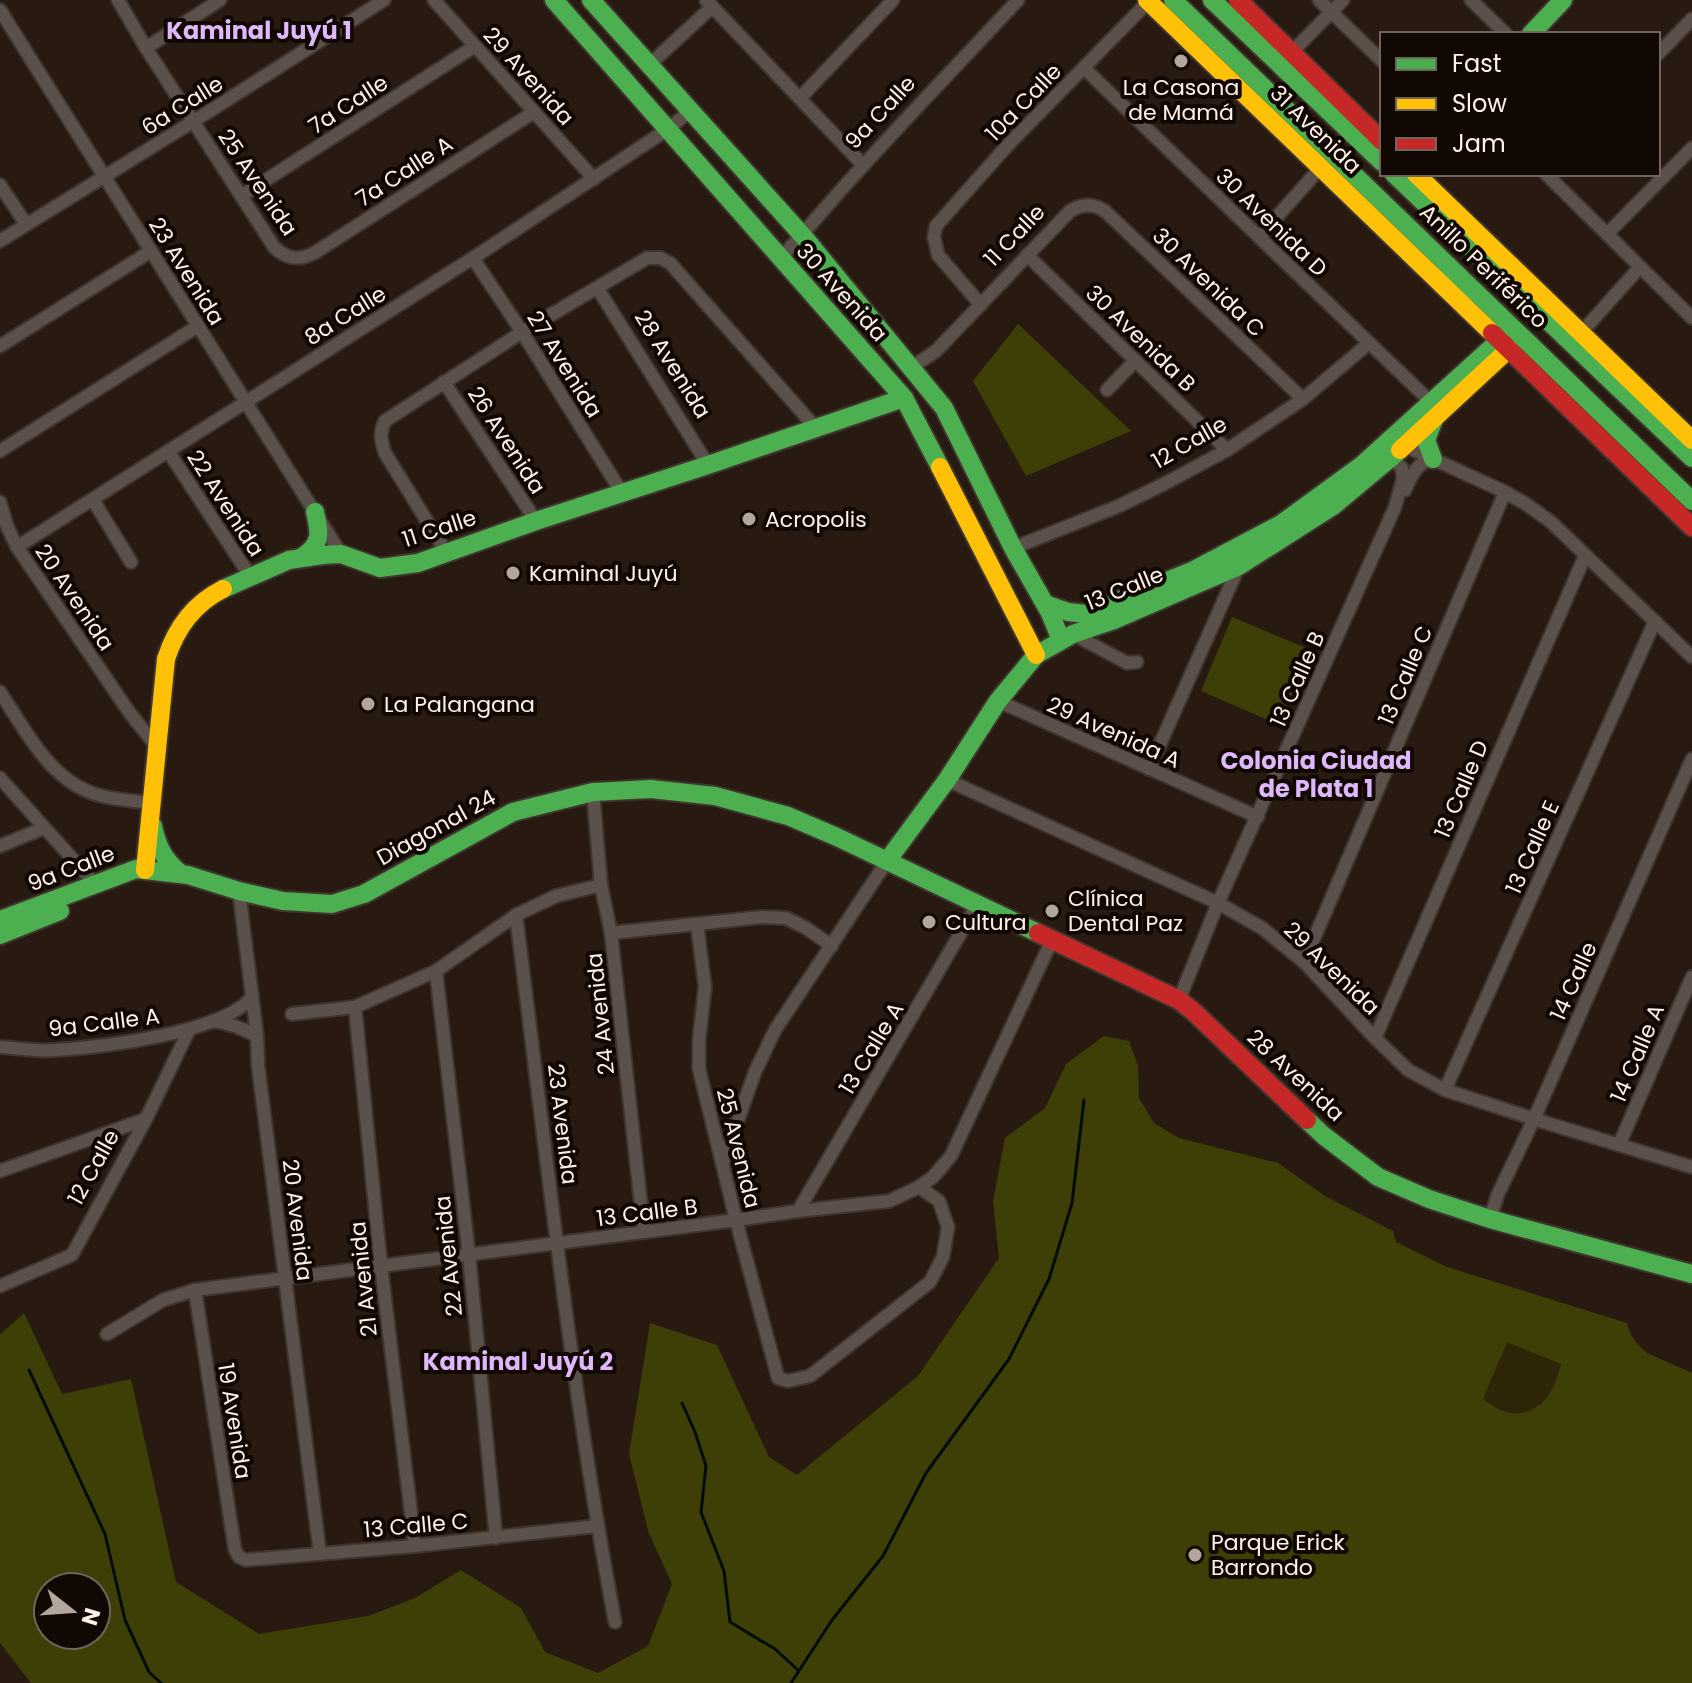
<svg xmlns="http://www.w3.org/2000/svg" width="1692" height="1683" viewBox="0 0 1692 1683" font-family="Poppins,sans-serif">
<rect width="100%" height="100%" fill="#281a11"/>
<g fill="#3e3f06" fill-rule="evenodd">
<path d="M1018 324 1131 431 1026 476 973 381Z"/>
<path d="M1232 617 1313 651 1282 726 1201 691Z"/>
<path d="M1104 1036 1129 1041 1138 1066 1139 1098 1154 1123 1179 1138 1278 1163 1325 1196 1393 1231 1396 1242 1447 1267 1627 1323C1630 1336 1636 1344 1647 1353L1692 1373V1683H31L0 1643V1335L24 1313 62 1394 131 1379 176 1582 259 1634 368 1616 415 1598 461 1570 521 1608 545 1652 598 1673 648 1646 672 1584 648 1531 629 1454 650 1323 717 1345 769 1457 797 1475 918 1376 999 1258 993 1201 1005 1138 1045 1108 1066 1064ZM48 1587H96V1635H48Z"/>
</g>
<path fill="#2e2407" d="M1507 1342 1561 1364C1555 1389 1542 1416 1511 1413 1501 1412 1491 1405 1483 1399Z"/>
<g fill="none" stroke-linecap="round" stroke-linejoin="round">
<g stroke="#040b0b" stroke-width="3">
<path d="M29 1370 105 1534 125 1620 149 1672 161 1683"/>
<path d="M682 1403 695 1432 706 1466 701 1512 724 1571 730 1622 775 1649 798 1670"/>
<path d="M791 1683 832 1620 883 1556 926 1473 1009 1359 1049 1279 1072 1203 1084 1100"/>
</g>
<g stroke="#3f352f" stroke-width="16">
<g id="street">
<path d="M118 0 146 48 274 247C287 260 300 261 316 252L534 112"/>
<path d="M434 0 594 179"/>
<path d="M706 0 863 165"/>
<path d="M1319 0 1382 61"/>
<path d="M1471 0 1506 34"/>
<path d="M0 10 341 554"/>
<path d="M146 48 220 0"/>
<path d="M1292 52 1343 0"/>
<path d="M1658 54 1692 19"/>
<path d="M649 65 712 7"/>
<path d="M1084 68 1259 237 1432 403"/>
<path d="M800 98 893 0"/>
<path d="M1546 174 1692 318"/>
<path d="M0 185 26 224"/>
<path d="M241 196 475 46"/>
<path d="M1607 234 1692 148"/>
<path d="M1259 237 1321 167"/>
<path d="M0 241 194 121 384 0"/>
<path d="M1027 255 1227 450"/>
<path d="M473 258 522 332 622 493"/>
<path d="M780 258C805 233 826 206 850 180 905 119 962 60 1018 0"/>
<path d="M598 289 708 465"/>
<path d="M981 305 938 255 934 237 936 226 1006 147 1149 1"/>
<path d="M1589 324 1640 267"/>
<path d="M0 346 151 251"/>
<path d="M912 367 936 351 1070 211C1081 204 1093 203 1105 211L1303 399"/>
<path d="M444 382 536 521"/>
<path d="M1107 390 1135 361"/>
<path d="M1405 446 1505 492 1526 504 1551 522 1692 657"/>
<path d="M0 451 198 326"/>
<path d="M168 451 250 576"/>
<path d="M1405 490C1411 476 1417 462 1433 459"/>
<path d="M93 500 131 562"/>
<path d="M0 502 7 526 17 547 129 712 157 747"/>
<path d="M17 547 473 258 668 129 690 111"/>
<path d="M1013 548 1119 506 1164 484 1227 450 1303 399 1369 343"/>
<path d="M446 552 385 453C381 441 379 433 385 421L522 332 647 258H660L670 263 816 428"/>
<path d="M1073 634 1127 663 1137 662"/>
<path d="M0 692C27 732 51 784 102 796 118 800 136 801 152 803"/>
<path d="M998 701 1258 817"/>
<path d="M1149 769 1239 566"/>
<path d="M0 778 96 885"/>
<path d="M947 780 1218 903 1262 928 1304 962 1375 1038 1408 1070 1445 1090 1550 1124 1692 1167"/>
<path d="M593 792 601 885 611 933 644 1232"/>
<path d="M0 846 44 828"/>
<path d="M239 891 257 1036 258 1065 320 1554"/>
<path d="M516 915C546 1151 571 1388 615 1622"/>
<path d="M697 924 705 987 699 1040V1069L736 1220 778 1378 788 1381 810 1376 930 1282 943 1257 948 1227 939 1201 919 1187"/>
<path d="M611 933 762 917 786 918 806 928 832 946"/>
<path d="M1304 962 1505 492"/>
<path d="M436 971 469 1255 496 1538"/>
<path d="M1179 1000 1218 903 1395 507 1403 479 1402 468 1391 458"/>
<path d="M355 1007 381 1266 415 1546"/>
<path d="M292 1014 355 1007 436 971 516 915 556 896 601 885"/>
<path d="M213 1021C230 1023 242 1028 257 1036"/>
<path d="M1375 1038 1585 556"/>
<path d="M0 1047C18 1048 38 1052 56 1050 102 1047 223 1033 252 997"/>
<path d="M1445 1090 1655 621"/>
<path d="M1619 1145 1692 977"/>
<path d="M723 1162 755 1072 775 1030 887 861"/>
<path d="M0 1171 146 1119"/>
<path d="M798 1211 977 905"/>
<path d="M1490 1219 1498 1194 1534 1119 1692 759"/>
<path d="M0 1286 72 1255 146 1119 189 1030"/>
<path d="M195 1290 235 1550 239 1557 246 1560 415 1546 597 1526"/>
<path d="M107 1334 163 1300 195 1290 736 1220 798 1211 889 1201 919 1187 933 1177 951 1156 1052 940"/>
</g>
</g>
<g stroke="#3f352f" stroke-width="22">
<g id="fast">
<path d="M554 0 904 398 940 467"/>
<path d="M591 0 803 236 944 408 1013 548 1050 613 1061 640"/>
<path d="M1173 0 1692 501"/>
<path d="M1212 0 1382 162"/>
<path d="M1531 34 1563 0"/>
<path d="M1394 174 1692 458"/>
<path d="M1443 276 1466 308"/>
<path d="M1433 422 1426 440 1433 459"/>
<path d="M302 557C322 544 320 533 315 512"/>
<path d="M223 589 289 560 323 555 341 554 380 568 418 563 536 521 708 465 904 398"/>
<path d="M1045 604 1068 612 1086 614 1194 570 1281 524 1362 465 1500 340"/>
<path d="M153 826C157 846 164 860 180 873"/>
<path d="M887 861 947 780 998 701 1036 655 1073 634 1114 620 1239 566 1333 506 1400 450"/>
<path d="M0 920 136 869 188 875 239 891 283 901 332 904 364 894 513 812 593 792 651 789 715 796 788 816 837 837 1038 933"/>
<path d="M0 935 60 911"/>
<path d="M1307 1120 1324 1136 1378 1177 1429 1199 1490 1219 1692 1274"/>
</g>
</g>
<g stroke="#3f352f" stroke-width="22">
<g id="slow">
<path d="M1147 0 1492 333"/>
<path d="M1416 174 1692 440"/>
<path d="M1400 450 1509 349"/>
<path d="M940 467 1036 655"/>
<path d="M145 870 166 659C176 628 193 604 223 589"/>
</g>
</g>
<g stroke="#3f352f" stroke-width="22">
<g id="jam">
<path d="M1238 0 1382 141"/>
<path d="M1492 333 1692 527"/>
<path d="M1038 933 1179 1000 1194 1012 1307 1120"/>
</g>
</g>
<use href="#street" stroke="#5c514a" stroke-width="12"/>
<use href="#fast" stroke="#4caf50" stroke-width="18"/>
<use href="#slow" stroke="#ffc107" stroke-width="18"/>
<use href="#jam" stroke="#c62828" stroke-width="18"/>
</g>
<g fill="#b4a59d" stroke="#110703" stroke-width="3">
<circle cx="1181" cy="61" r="8"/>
<circle cx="749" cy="519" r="8"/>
<circle cx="513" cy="573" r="8"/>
<circle cx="368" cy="704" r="8"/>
<circle cx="1052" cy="911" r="8"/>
<circle cx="929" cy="922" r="8"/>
<circle cx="1195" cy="1555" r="8"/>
</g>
<g text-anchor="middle" stroke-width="8" stroke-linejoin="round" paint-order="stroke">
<g font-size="22" fill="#fff0e8" stroke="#110703">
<text transform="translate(529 76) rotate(48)" y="8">29 Avenida</text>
<text transform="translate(1023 102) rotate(-46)" y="8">10a Calle</text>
<text transform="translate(348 104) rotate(-33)" y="8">7a Calle</text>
<text transform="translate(182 105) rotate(-32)" y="8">6a Calle</text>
<text transform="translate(880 112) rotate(-47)" y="8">9a Calle</text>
<text transform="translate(1316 129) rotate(44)" y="8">31 Avenida</text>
<text transform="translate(404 171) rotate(-33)" y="8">7a Calle A</text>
<text transform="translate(258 182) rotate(56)" y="8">25 Avenida</text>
<text transform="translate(1272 222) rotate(44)" y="8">30 Avenida D</text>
<text transform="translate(1014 235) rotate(-46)" y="8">11 Calle</text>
<text transform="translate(1484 266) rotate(44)" y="8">Anillo Periférico</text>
<text transform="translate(187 271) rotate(58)" y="8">23 Avenida</text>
<text transform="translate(1209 282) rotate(44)" y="8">30 Avenida C</text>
<text transform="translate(842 292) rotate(48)" y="8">30 Avenida</text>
<text transform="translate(345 315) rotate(-32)" y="8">8a Calle</text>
<text transform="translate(1141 338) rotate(44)" y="8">30 Avenida B</text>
<text transform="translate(565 364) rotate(58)" y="8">27 Avenida</text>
<text transform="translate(673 364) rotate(58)" y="8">28 Avenida</text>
<text transform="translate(507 440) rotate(57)" y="8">26 Avenida</text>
<text transform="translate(1189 442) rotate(-30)" y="8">12 Calle</text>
<text transform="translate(226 503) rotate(57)" y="8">22 Avenida</text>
<text transform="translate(439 528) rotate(-18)" y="8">11 Calle</text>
<text transform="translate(1124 588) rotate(-22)" y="8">13 Calle</text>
<text transform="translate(75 597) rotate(56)" y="8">20 Avenida</text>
<text transform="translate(1405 675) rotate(-67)" y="8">13 Calle C</text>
<text transform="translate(1297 679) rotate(-66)" y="8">13 Calle B</text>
<text transform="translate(1114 732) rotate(24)" y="8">29 Avenida A</text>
<text transform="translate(1461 789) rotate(-67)" y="8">13 Calle D</text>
<text transform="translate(436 827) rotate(-29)" y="8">Diagonal 24</text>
<text transform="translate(1532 847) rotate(-66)" y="8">13 Calle E</text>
<text transform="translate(71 868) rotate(-21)" y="8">9a Calle</text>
<text transform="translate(1332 968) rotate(44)" y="8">29 Avenida</text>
<text transform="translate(1573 981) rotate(-66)" y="8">14 Calle</text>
<text transform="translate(600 1014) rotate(-96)" y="8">24 Avenida</text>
<text transform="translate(104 1022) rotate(-7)" y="8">9a Calle A</text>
<text transform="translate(871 1048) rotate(-59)" y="8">13 Calle A</text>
<text transform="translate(1637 1053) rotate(-67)" y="8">14 Calle A</text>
<text transform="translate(1296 1075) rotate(43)" y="8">28 Avenida</text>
<text transform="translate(563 1124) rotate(83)" y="8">23 Avenida</text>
<text transform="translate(739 1148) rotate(76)" y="8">25 Avenida</text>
<text transform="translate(93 1167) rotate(-61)" y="8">12 Calle</text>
<text transform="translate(647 1212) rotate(-7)" y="8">13 Calle B</text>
<text transform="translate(298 1220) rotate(83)" y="8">20 Avenida</text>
<text transform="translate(448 1256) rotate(-96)" y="8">22 Avenida</text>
<text transform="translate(363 1279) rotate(-96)" y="8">21 Avenida</text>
<text transform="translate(235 1421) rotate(81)" y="8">19 Avenida</text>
<text transform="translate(416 1525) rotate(-5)" y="8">13 Calle C</text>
</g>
<g font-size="22" fill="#fff0e8" stroke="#110703" text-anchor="start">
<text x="1181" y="95" text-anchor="middle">La Casona<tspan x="1181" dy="25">de Mamá</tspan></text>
<text x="765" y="527">Acropolis</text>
<text x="529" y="581">Kaminal Juyú</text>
<text x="384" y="712">La Palangana</text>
<text x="1068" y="906">Clínica<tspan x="1068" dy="25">Dental Paz</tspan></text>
<text x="945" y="930">Cultura</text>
<text x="1211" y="1550">Parque Erick<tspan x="1211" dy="25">Barrondo</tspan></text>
</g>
<g font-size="24" font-weight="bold" fill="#dfb8fb" stroke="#110703">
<text x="259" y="39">Kaminal Juyú 1</text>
<text x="1316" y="769">Colonia Ciudad<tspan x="1316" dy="28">de Plata 1</tspan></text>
<text x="518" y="1370">Kaminal Juyú 2</text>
</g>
</g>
<rect x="1380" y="32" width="280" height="144" fill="#110703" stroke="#70645f" stroke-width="2"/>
<rect x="1396" y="58" width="40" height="12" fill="#4caf50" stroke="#70645f" stroke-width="2"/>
<text x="1452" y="72" font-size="24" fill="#fff0e8">Fast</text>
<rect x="1396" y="98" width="40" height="12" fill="#ffc107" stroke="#70645f" stroke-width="2"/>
<text x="1452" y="112" font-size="24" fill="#fff0e8">Slow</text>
<rect x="1396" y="138" width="40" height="12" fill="#c62828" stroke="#70645f" stroke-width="2"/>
<text x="1452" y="152" font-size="24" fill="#fff0e8">Jam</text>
<g transform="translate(72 1611) rotate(107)"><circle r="38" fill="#110703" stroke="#70645f" stroke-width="2"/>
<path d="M0-6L14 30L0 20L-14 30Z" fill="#b4a59d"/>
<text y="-12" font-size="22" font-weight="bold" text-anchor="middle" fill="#fff0e8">N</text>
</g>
</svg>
